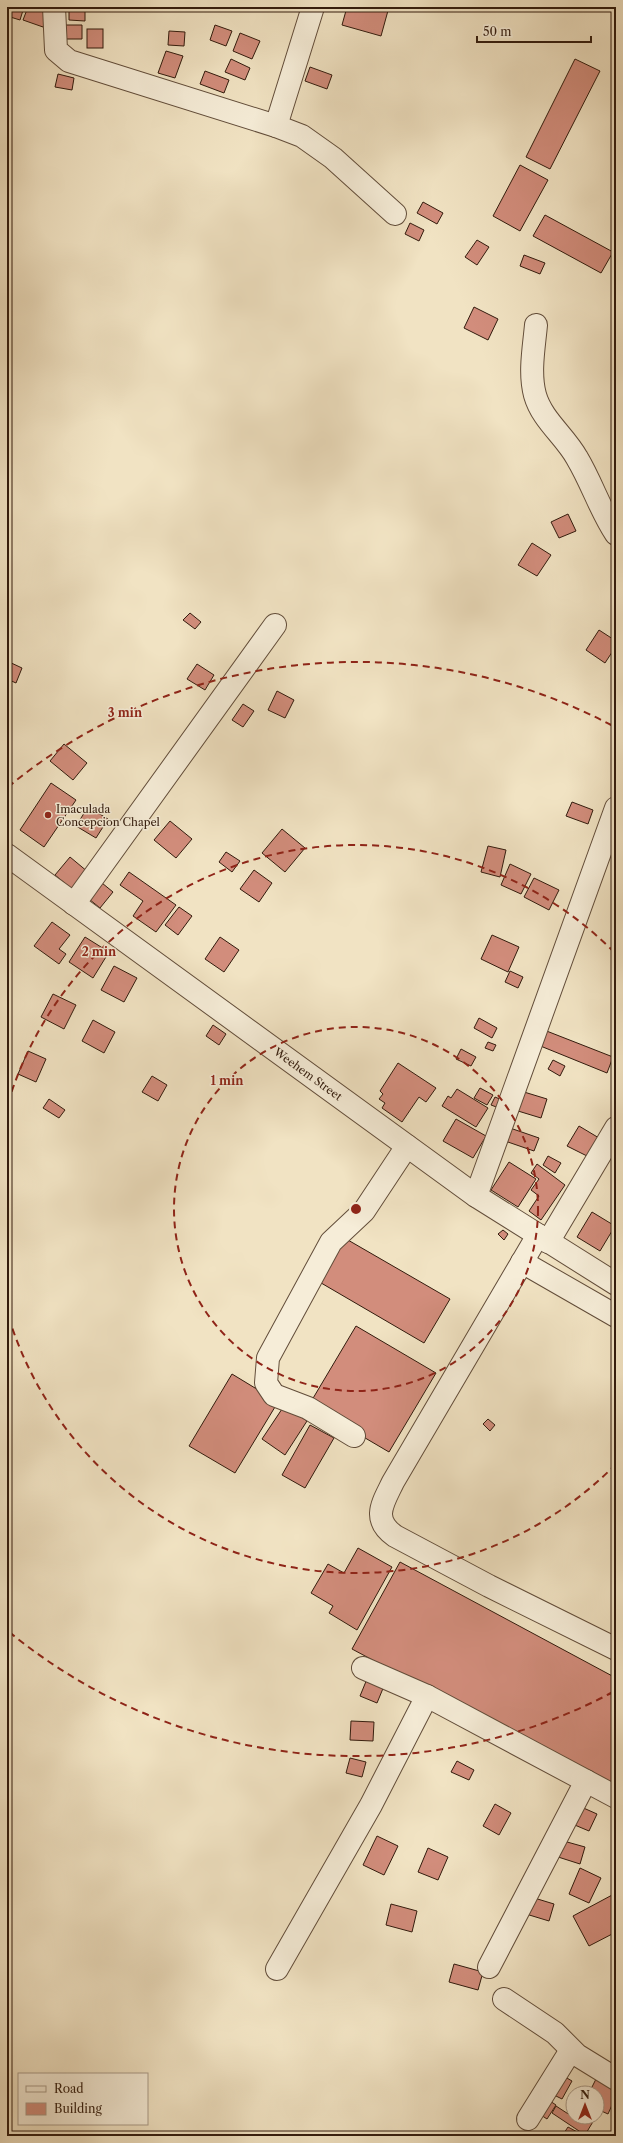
<svg xmlns="http://www.w3.org/2000/svg" width="623" height="2143" viewBox="0 0 623 2143" font-family="'Libre Caslon Text',serif">
<rect width="100%" height="100%" fill="#f1e3c3"/>
<filter id="stains"><feTurbulence type="fractalNoise" baseFrequency=".005" numOctaves="4"/><feColorMatrix values="0 0 0 0 .2 0 0 0 0 .09 0 0 0 0 .02 0 0 0 .5 -.17"/></filter>
<radialGradient id="worn" r=".72"><stop offset=".6" stop-color="#630" stop-opacity="0"/><stop offset="1" stop-color="#630" stop-opacity=".3"/></radialGradient>
<g fill="#d28d7c" stroke="#321b0d">
<path d="M7 7H24L20 20 7 16Z"/>
<path d="M28 7H50L43 27 23 20Z"/>
<path d="M69 7H85V21L69 20Z"/>
<rect x="247" y="7" width="13" height="1"/>
<path d="M347 7H389L381 36 342 25Z"/>
<path d="M60 25H82V39H59Z"/>
<path d="M215 25 232 31 226 46 210 40Z"/>
<rect x="87" y="29" width="16" height="19"/>
<path d="M169 31 185 32 184 46 168 45Z"/>
<path d="M240 33 260 41 252 59 233 51Z"/>
<path d="M166 51 183 56 175 78 158 73Z"/>
<path d="M231 59 250 68 245 80 225 72Z"/>
<path d="M575 59 600 71 550 169 526 157Z"/>
<path d="M310 67 332 75 327 89 305 81Z"/>
<path d="M205 71 229 80 224 93 200 84Z"/>
<path d="M58 74 74 78 72 90 55 87Z"/>
<path d="M520 165 548 180 520 231 493 216Z"/>
<path d="M423 202 443 213 437 224 417 213Z"/>
<path d="M545 215 613 252 601 273 533 236Z"/>
<path d="M410 223 424 230 419 241 405 234Z"/>
<path d="M477 240 489 247 477 265 465 257Z"/>
<path d="M524 255 545 263 540 274 520 266Z"/>
<path d="M474 307 498 319 488 340 464 328Z"/>
<path d="M568 514 576 531 559 538 551 522Z"/>
<path d="M532 543 551 555 537 576 518 565Z"/>
<path d="M190 613 201 622 195 629 183 620Z"/>
<path d="M599 630 616 641V646L605 663 586 650Z"/>
<path d="M7 661 22 668 16 683 7 679Z"/>
<path d="M197 664 214 675 205 690 187 679Z"/>
<path d="M277 691 294 700 285 718 268 710Z"/>
<path d="M243 704 254 711 243 727 232 720Z"/>
<path d="M64 744 87 763 73 780 50 761Z"/>
<path d="M51 783 76 800 44 847 20 830Z"/>
<path d="M572 802 593 810 588 824 566 816Z"/>
<path d="M88 807 108 819 96 838 76 826Z"/>
<path d="M170 821 192 839 176 858 154 840Z"/>
<path d="M282 829 305 848 285 872 262 853Z"/>
<path d="M488 846 506 850 500 877 481 872Z"/>
<path d="M226 852 240 861 232 872 219 862Z"/>
<path d="M70 857 88 872 73 890 55 875Z"/>
<path d="M510 864 531 874 521 894 501 885Z"/>
<path d="M254 870 272 883 259 902 240 889Z"/>
<path d="M129 872 176 905 156 932 133 916 143 901 120 885Z"/>
<path d="M534 878 559 890 549 910 524 897Z"/>
<path d="M102 883 113 892 100 908 89 899Z"/>
<path d="M179 907 192 916 178 935 165 925Z"/>
<path d="M52 922 70 935 59 949 66 954 59 964 34 946Z"/>
<path d="M492 935 519 947 508 972 481 959Z"/>
<path d="M85 937 109 952 93 978 69 962Z"/>
<path d="M220 937 239 950 224 972 205 959Z"/>
<path d="M114 966 137 978 124 1002 101 990Z"/>
<path d="M510 971 523 977 518 988 505 982Z"/>
<path d="M53 994 76 1005 64 1029 41 1017Z"/>
<path d="M479 1018 497 1028 492 1038 474 1028Z"/>
<path d="M93 1020 115 1032 104 1053 82 1041Z"/>
<path d="M213 1025 226 1034 219 1045 206 1036Z"/>
<path d="M544 1030 613 1057 607 1073 538 1045Z"/>
<path d="M488 1042 496 1045 493 1051 485 1048Z"/>
<path d="M461 1049 476 1057 471 1066 456 1059Z"/>
<path d="M28 1051 46 1059 36 1082 18 1074Z"/>
<path d="M553 1060 565 1066 560 1076 548 1069Z"/>
<path d="M398 1063 436 1088 426 1102 419 1097 402 1122 382 1108 385 1103 379 1099 383 1094 380 1091Z"/>
<path d="M152 1076 167 1085 158 1101 142 1092Z"/>
<path d="M480 1088 493 1095 487 1105 474 1098Z"/>
<path d="M457 1089 488 1108 476 1127 442 1106 448 1096 451 1098Z"/>
<path d="M524 1092 547 1099 541 1118 518 1111Z"/>
<path d="M495 1097 502 1100 499 1108 491 1105Z"/>
<path d="M49 1099 65 1110 59 1118 43 1108Z"/>
<path d="M456 1119 486 1136 473 1158 443 1141Z"/>
<path d="M579 1126 599 1138 589 1157 567 1146Z"/>
<path d="M510 1128 539 1138 534 1151 505 1141Z"/>
<path d="M548 1156 561 1163 555 1173 543 1165Z"/>
<path d="M509 1162 536 1179 518 1207 491 1190Z"/>
<path d="M537 1164 565 1185 541 1220 529 1211 539 1196 531 1190 539 1179 531 1173Z"/>
<path d="M592 1212 615 1226 600 1251 577 1237Z"/>
<path d="M503 1230 508 1234 504 1240 498 1234Z"/>
<path d="M341 1236 450 1299 424 1343 316 1280Z"/>
<path d="M616 1252V1260L612 1258Z"/>
<path d="M356 1326 436 1373 389 1452 309 1405Z"/>
<path d="M232 1374 278 1402 235 1473 189 1446Z"/>
<path d="M284 1406 307 1421 285 1455 262 1439Z"/>
<path d="M488 1419 495 1425 490 1431 483 1424Z"/>
<path d="M310 1425 334 1438 305 1488 282 1475Z"/>
<path d="M358 1548 392 1567 357 1630 329 1613 333 1606 311 1593 328 1564 344 1573Z"/>
<path d="M400 1562 616 1678V1790L352 1649Z"/>
<path d="M367 1679 384 1686 377 1703 360 1696Z"/>
<path d="M351 1721 374 1722 373 1741 350 1740Z"/>
<path d="M350 1758 366 1762 362 1777 346 1773Z"/>
<path d="M457 1761 474 1770 469 1780 451 1772Z"/>
<path d="M495 1804 511 1813 499 1835 483 1826Z"/>
<path d="M579 1806 597 1814 589 1831 570 1823Z"/>
<path d="M377 1836 398 1846 384 1875 363 1865Z"/>
<path d="M560 1840 585 1847 580 1864 555 1856Z"/>
<path d="M428 1848 448 1857 438 1880 418 1872Z"/>
<path d="M580 1868 601 1878 589 1903 569 1894Z"/>
<path d="M614 1894 616 1898V1932L589 1946 573 1916Z"/>
<path d="M531 1897 554 1904 549 1921 526 1914Z"/>
<path d="M391 1904 417 1911 412 1932 386 1925Z"/>
<path d="M454 1964 483 1972 478 1990 449 1982Z"/>
<path d="M560 2074 572 2081 562 2099 550 2093Z"/>
<path d="M597 2077 616 2085V2096L608 2114 597 2109V2093H589Z"/>
<path d="M547 2099 556 2105 547 2119 538 2113Z"/>
<path d="M556 2106 576 2119 577 2117H589L594 2120 585 2135 552 2113Z"/>
<path d="M568 2127 581 2134 579 2136H562Z"/>
</g>
<g fill="none" stroke-linecap="round" stroke-linejoin="round">
<g stroke="#624d3a" stroke-width="24">
<g id="minor">
<path d="M54 7 56 50 69 61 276 126 302 136 333 158 395 214"/>
<path d="M276 126 313 7"/>
<path d="M536 325C534 347 529 373 535 395 542 420 565 436 577 458 592 483 600 510 616 534"/>
<path d="M7 855 476 1196 616 1284"/>
<path d="M74 904 275 625"/>
<path d="M476 1196 616 808"/>
<path d="M538 1235 393 1482C383 1503 371 1519 395 1536L489 1586 616 1649"/>
<path d="M548 1242 616 1128"/>
<path d="M522 1262 616 1316"/>
<path d="M354 1436 308 1408 274 1395 266 1383 268 1358 331 1242 364 1211 407 1146"/>
<path d="M363 1668 427 1696 616 1797"/>
<path d="M489 1967 586 1781"/>
<path d="M277 1969 371 1805 427 1696"/>
<path d="M504 1999 555 2033 577 2055 616 2079"/>
<path d="M528 2119 571 2050"/>
</g>
</g>
<use href="#minor" stroke="#f6edd8" stroke-width="22"/>
</g>
<g fill="none" stroke="#8f2418" stroke-width="2" stroke-dasharray="7 5">
<circle cx="356" cy="1209" r="182"/>
<path d="M616 1464A364 364 0 0 1 8 1315M8 1103A364 364 0 0 1 616 954"/>
<path d="M613 1692A547 547 0 0 1 8 1631M8 787A547 547 0 0 1 613 726"/>
</g>
<circle fill="#8f2418" stroke="#f6edd8" stroke-width="1.5" cx="48" cy="815" r="4"/>
<g text-anchor="middle" stroke-width="3" stroke-linejoin="round" paint-order="stroke">
<g font-size="11" fill="#321b0d" stroke="#f6edd8" text-anchor="start">
<text x="56" y="813">Imaculada<tspan x="56" dy="13">Concepcion Chapel</tspan></text>
</g>
<g font-size="11" fill="#321b0d" stroke="#f6edd8">
<text transform="translate(308 1074) rotate(36)" y="4">Weehem Street</text>
</g>
</g>
<circle cx="356" cy="1209" r="6" fill="#8f2418" stroke="#f6edd8" stroke-width="2"/>
<g font-size="12" text-anchor="middle" font-weight="bold" fill="#8f2418" stroke="#f6edd8" stroke-width="3" stroke-linejoin="round" paint-order="stroke">
<text x="125" y="717">3 min</text>
<text x="99" y="956">2 min</text>
<text x="227" y="1085">1 min</text>
</g>
<rect width="623" height="2143" fill="none" stroke="#f1e3c3" stroke-width="24"/>
<rect x="8" y="8" width="607" height="2127" fill="none" stroke="#321b0d" stroke-width="2"/>
<rect x="12" y="12" width="599" height="2119" fill="none" stroke="#321b0d"/>
<rect x="18" y="2073" width="130" height="52" fill="#f6edd8" stroke="#a89987"/>
<rect x="26" y="2086" width="20" height="6" fill="#f6edd8" stroke="#a89987"/>
<text x="54" y="2093" font-size="12" fill="#321b0d">Road</text>
<rect x="26" y="2103" width="20" height="12" fill="#d28d7c" stroke="#a89987"/>
<text x="54" y="2113" font-size="12" fill="#321b0d">Building</text>
<g transform="translate(585 2105)"><circle r="19" fill="#f6edd8" stroke="#a89987"/>
<path d="M0-3L7 15L0 10L-7 15Z" fill="#8f2418"/>
<text y="-6" font-size="11" font-weight="bold" text-anchor="middle" fill="#321b0d">N</text>
</g>
<path d="M477 36v6h114v-6" fill="none" stroke="#321b0d" stroke-width="2"/>
<text x="483" y="36" font-size="12" fill="#321b0d" stroke="#f6edd8" stroke-width="3" paint-order="stroke">50 m</text>
<rect width="100%" height="100%" filter="url(#stains)"/>
<rect width="100%" height="100%" fill="url(#worn)"/>
</svg>
